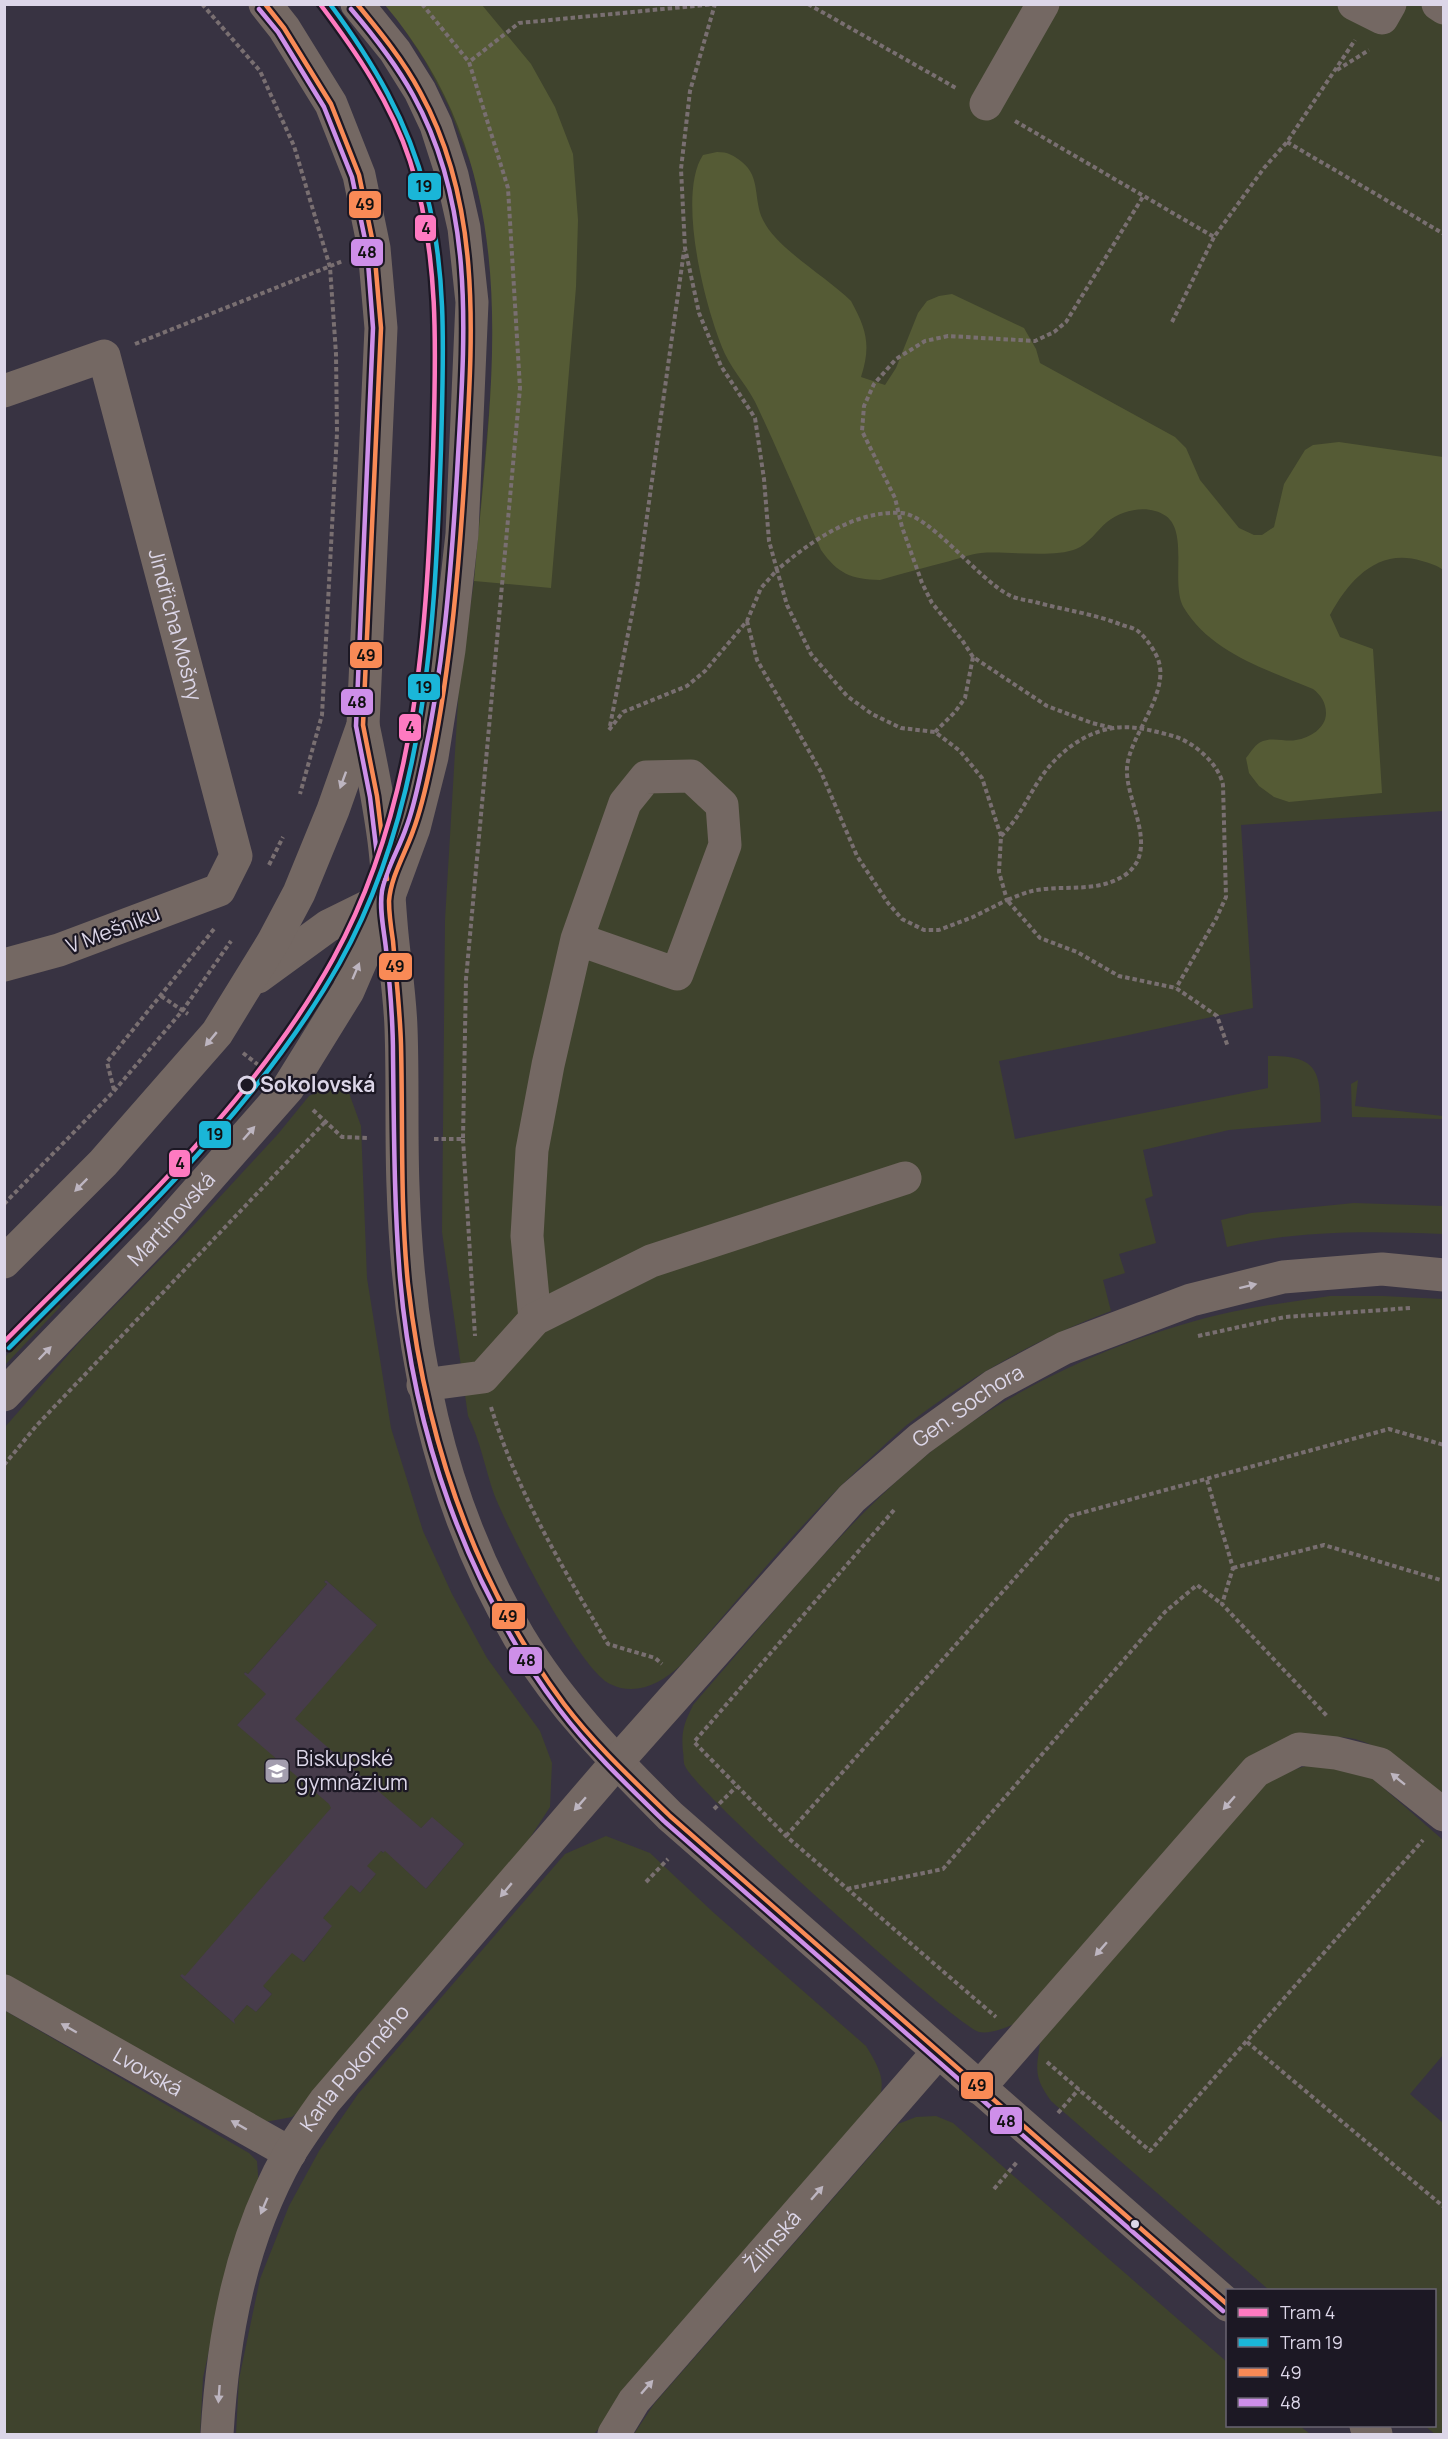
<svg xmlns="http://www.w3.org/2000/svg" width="1448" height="2439" viewBox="0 0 1448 2439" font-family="Manrope,sans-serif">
<rect width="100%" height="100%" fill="#383342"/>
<path fill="#473c4b" d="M326 1580 377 1625 421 1828 432 1816 464 1844 426 1889 385 1852 384 1853 381 1851 376 1874 360 1893 352 1886 324 1917 333 1926 303 1962 292 1954 264 1987 272 1994 256 2012 247 2005 234 2020 237 2022 235 2024 180 1976 237 1725 265 1694 243 1674 245 1672 248 1674 327 1584 324 1582Z"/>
<g fill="#3f432d" fill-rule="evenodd">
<path d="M385 5H1443V811L1241 825 1253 1008 1124 1036 999 1061 1015 1139 1268 1088V1056C1323 1055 1320 1076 1321 1122L1229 1130 1143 1150 1153 1196 1145 1199 1156 1243 1119 1254 1125 1273 1103 1280 1111 1311C1041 1337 976 1373 916 1418 902 1428 890 1440 878 1451 805 1516 744 1593 680 1666 661 1683 636 1697 610 1684 578 1668 508 1530 494 1494 485 1468 480 1440 468 1416L442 1232 445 920 459 685 474 581 489 412 494 342 492 270 484 218 472 167 448 105 425 61 398 20Z"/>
<path d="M1358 1080 1355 1106 1443 1116V1119L1352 1117 1351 1084Z"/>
<path d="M329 1086 349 1093 361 1126 367 1278 391 1428 423 1531 452 1594 487 1658 540 1731 552 1763 550 1807 524 1847 307 2104 292 2117 260 2123 5 1978V1427L82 1339 194 1225 278 1134 309 1096ZM326 1580 377 1625 295 1719 421 1828 432 1817 464 1844 426 1889 385 1851 383 1853 381 1851 367 1866 376 1874 360 1893 351 1885 323 1918 332 1926 304 1962 292 1953 263 1986 272 1994 256 2012 247 2005 234 2020 235 2024 180 1976 182 1974 185 1976 331 1808 329 1804 237 1725 266 1694 244 1674 245 1672 248 1674 327 1584 324 1582Z"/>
<path d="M1354 1203 1443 1206V1234C1371 1231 1298 1230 1227 1247L1221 1220 1251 1213Z"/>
<path d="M1330 1296H1383L1443 1299V1804C1413 1777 1381 1737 1338 1737 1322 1737 1306 1739 1291 1740L1015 2024C1004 2028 991 2034 979 2032 955 2025 694 1791 685 1766 683 1762 684 1756 683 1752 681 1731 684 1724 693 1705 763 1625 829 1541 908 1471 992 1395 1121 1336 1231 1312 1264 1305 1297 1301 1330 1296Z"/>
<path d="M57 1303 61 1306 5 1365V1357Z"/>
<path d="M1316 1763 1372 1778 1443 1840V2055L1410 2094 1443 2123V2434H1435L1425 2426H1434V2290H1269L1051 2101C1034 2077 1036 2071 1040 2043L1260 1787 1279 1774Z"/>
<path d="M606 1836 650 1853 714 1913 866 2046C886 2078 888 2090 866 2122L594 2434H236L239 2379 260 2279 289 2206 319 2151 358 2094 565 1854Z"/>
<path d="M4 2010 249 2153 257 2161 259 2187 226 2272 203 2378 200 2434H5Z"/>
<path d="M936 2116 953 2123 1227 2362 1228 2426H1300L1310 2434H634L654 2404 898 2124 916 2117Z"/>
</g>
<g fill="#555b35">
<path d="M385 5H482L531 64 555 107 573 154 578 220 576 287 551 588 474 581C492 377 530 176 385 5Z"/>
<path d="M717 152C728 152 733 155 742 162 761 177 753 200 763 220 777 249 827 277 851 301 867 330 871 346 861 377L885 385 896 368 918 313 927 301 939 296 952 294 1024 328 1036 349 1040 363 1175 437 1186 448 1200 480 1239 528 1254 535H1262L1274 527 1284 484 1305 450 1313 445 1339 442 1443 457V570C1437 565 1429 563 1422 561 1378 547 1349 580 1330 615L1340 637 1373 649 1382 793 1289 802 1274 797 1259 786 1249 773 1246 758C1251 752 1255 744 1263 741 1273 737 1286 742 1296 740 1310 738 1326 728 1326 713 1326 703 1321 695 1313 689 1268 670 1211 653 1184 608 1170 585 1189 533 1166 516 1149 504 1123 509 1107 522 1097 530 1089 544 1076 549 1054 558 1008 551 981 553 971 554 960 558 950 561 927 567 903 573 880 580 851 579 838 574 821 550 800 503 780 455 758 408 750 389 734 373 725 354 706 312 676 196 703 155Z"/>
</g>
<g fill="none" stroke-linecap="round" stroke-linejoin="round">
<g stroke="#796f71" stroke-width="4" stroke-dasharray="4.5 3" stroke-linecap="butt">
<path d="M202 4 260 71 294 146 330 267 336 354 337 433 322 715 300 794"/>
<path d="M422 4 469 62"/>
<path d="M808 4 956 88"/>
<path d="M1337 70 1369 50"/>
<path d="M1015 121 1214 237 1264 168 1287 142 1355 40"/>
<path d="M1287 142 1444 234"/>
<path d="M1172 322 1214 237"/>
<path d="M135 344 343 261"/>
<path d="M747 621 757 660 821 772 857 856 888 903 902 919 924 930H939L973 917 1007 900 999 872 1001 836 982 778 960 751 935 732 901 728 872 714 847 696 811 654 787 605 777 570C811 541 855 510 902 513 931 516 978 579 1009 595 1016 599 1026 600 1035 602 1064 610 1095 614 1122 625 1128 627 1135 628 1139 632 1145 637 1152 647 1155 653 1176 688 1129 734 1127 768 1125 801 1161 850 1125 875 1096 894 1064 884 1032 891 1024 893 1015 897 1007 900L1040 938 1077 952 1119 976 1176 988 1217 1016 1228 1047"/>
<path d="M973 657 962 640 932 603 922 583 902 527 895 498 862 431 864 406 874 384 896 359 925 341 948 336 1035 341 1054 332 1066 322 1144 195"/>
<path d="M610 726 637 588 684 251"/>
<path d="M609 730 623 712 687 686 705 671 747 621 761 588 777 570 769 541 764 479 755 418 721 366 699 313 685 248 681 169 690 91 715 4"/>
<path d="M935 732 955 712 965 698 973 657 1047 706 1092 723 1113 728"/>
<path d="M1001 836C1018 820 1027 798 1040 779 1056 754 1084 732 1114 728 1134 725 1154 731 1173 736 1194 742 1219 764 1223 785L1226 897 1216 919 1176 988"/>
<path d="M269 865 283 837"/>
<path d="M161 996 188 1014"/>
<path d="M243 1053 261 1067"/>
<path d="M114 1090 107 1062 214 929"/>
<path d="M313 1110 342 1137 369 1138"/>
<path d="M434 1139H463L466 979 520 388 508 188 469 62 519 23 715 4"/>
<path d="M463 1139 475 1336"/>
<path d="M4 1204 114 1091 183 1010 231 941"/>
<path d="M1198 1336 1285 1317 1410 1308"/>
<path d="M491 1407C517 1492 563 1569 608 1644L655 1658 662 1664"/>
<path d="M4 1465 37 1425 325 1122"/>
<path d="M1207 1480 1233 1568 1222 1604 1328 1717"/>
<path d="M894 1510 694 1742 786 1836 996 2017"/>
<path d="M1233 1568 1324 1545 1444 1581"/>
<path d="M714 1809 736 1787"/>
<path d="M786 1836 1070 1516 1389 1429 1444 1445"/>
<path d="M646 1882 668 1859"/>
<path d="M847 1889 943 1869 1165 1612 1197 1585 1222 1604"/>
<path d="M1247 2042 1444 2207"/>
<path d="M1047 2062 1150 2151 1423 1840"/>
<path d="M1058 2113 1079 2089"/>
<path d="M994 2189 1017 2162"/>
</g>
<g stroke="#746863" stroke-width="33">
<path d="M1354 4 1382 18 1390 4"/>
<path d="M1438 4 1444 8"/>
<path d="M986 104 1043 4"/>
<path id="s1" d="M4 391 104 356 236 856 219 890 59 950 4 965"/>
<path d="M363 725C371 763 379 802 384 841 388 872 389 903 392 934 395 965 400 997 401 1028 403 1081 401 1134 403 1186 408 1344 437 1499 519 1637 560 1705 614 1760 670 1816L1228 2305"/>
<path d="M258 977 328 926 389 896"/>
<path d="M4 1262 103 1163 217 1033 273 942 299 893 333 810 363 725 381 328 374 248 359 175 331 104 284 28 265 4"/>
<path d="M535 1319 527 1236 532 1150 548 1065 577 939 625 803 646 777 691 776 722 805 725 845 677 974 577 939"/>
<path d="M423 1385 483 1377 535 1319 651 1261 905 1178"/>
<path id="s2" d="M4 1395 163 1230 288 1088 348 991 389 896 414 828 432 757 449 650 462 534 472 302 464 228 452 175 436 125 420 91 395 51 357 4"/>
<path id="s3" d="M4 1991 290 2153"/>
<path d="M979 2088 1256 1771 1299 1749 1336 1753 1380 1764 1444 1815"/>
<path d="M1366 2426 1376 2434"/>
<path id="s4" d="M217 2434C223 2336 240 2241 289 2154 300 2136 313 2118 325 2101L616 1763 852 1498 920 1439 995 1385 1064 1348 1191 1300 1283 1277 1382 1269 1444 1275"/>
<path id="s5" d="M614 2434 634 2401 938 2052"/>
</g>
<g stroke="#1c1824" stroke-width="9">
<g id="bus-1">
<path d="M265 4 284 28 331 104 359 175 374 248 381 328 363 725 377 796 387 879"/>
<path d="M357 4C380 32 403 60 420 92 484 208 472 342 465 469 459 566 451 663 432 758 427 783 422 807 413 831 405 854 391 876 389 901 389 915 391 928 393 941 396 976 400 1010 401 1045 403 1125 400 1205 408 1284 425 1435 473 1581 564 1704 595 1745 633 1780 670 1816L1228 2305"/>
</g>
</g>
<g stroke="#1c1824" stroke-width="9">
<g id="bus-2">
<path d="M259 9 278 32 324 107 352 177 367 249 373 328 356 726 370 797 380 880"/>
<path d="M351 9C374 36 396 64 413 95 478 212 464 346 457 474 451 574 443 674 421 772 417 791 413 810 406 828 399 849 386 869 382 891 379 910 384 930 386 949 390 985 393 1020 393 1055 394 1130 394 1204 400 1278 413 1432 466 1585 559 1709 590 1750 628 1786 665 1822L1223 2311"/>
</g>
</g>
<use href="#bus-1" stroke="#f98a56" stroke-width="4.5"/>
<use href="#bus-2" stroke="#ce8fe9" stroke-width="4.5"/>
<g stroke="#1c1824" stroke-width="9">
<path id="tram-1" d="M4 1342C121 1223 251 1107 333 959 418 805 427 626 433 453 436 355 440 255 410 161 391 103 357 53 320 4"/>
</g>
<g stroke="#1c1824" stroke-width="9">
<path id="tram-2" d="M9 1348C127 1228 256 1111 339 964 427 807 435 624 441 448 443 363 448 275 426 192 408 121 373 62 330 4"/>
</g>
<use href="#tram-1" stroke="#fe7ac1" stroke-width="4.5"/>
<use href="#tram-2" stroke="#1ab6d8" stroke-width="4.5"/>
</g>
<defs><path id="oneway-solid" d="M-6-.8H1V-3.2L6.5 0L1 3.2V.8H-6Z" transform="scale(1.5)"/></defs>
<g fill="#bdb5c0">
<use href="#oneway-solid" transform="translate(343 780) rotate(110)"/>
<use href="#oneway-solid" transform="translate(356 971) rotate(-67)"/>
<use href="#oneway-solid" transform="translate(211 1039) rotate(130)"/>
<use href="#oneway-solid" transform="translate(249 1133) rotate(-49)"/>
<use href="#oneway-solid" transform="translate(81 1185) rotate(135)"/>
<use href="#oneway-solid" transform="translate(1248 1286) rotate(-14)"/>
<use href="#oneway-solid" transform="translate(45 1353) rotate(-46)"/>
<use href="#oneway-solid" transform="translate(1398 1779) rotate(-141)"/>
<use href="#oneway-solid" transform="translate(1229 1803) rotate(131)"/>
<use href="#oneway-solid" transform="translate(580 1804) rotate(131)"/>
<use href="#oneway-solid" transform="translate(506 1890) rotate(130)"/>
<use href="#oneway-solid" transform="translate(1101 1949) rotate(131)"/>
<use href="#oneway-solid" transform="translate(69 2028) rotate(-150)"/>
<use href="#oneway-solid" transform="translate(239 2125) rotate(-150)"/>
<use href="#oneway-solid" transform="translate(817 2193) rotate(-49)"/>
<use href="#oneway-solid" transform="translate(264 2206) rotate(113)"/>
<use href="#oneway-solid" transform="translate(647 2387) rotate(-49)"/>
<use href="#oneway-solid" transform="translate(219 2394) rotate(94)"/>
</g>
<defs>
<g id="school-square" transform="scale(1.35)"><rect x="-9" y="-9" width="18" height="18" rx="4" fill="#a39dae" stroke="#1c1824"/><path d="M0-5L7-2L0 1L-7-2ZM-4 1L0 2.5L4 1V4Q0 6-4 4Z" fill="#fff"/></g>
</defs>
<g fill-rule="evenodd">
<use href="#school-square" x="277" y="1771"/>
</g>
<circle fill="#1c1824" stroke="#dcd6e8" stroke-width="3" cx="247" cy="1085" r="8"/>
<circle fill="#dcd6e8" stroke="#1c1824" stroke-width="2" cx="1135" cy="2224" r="5"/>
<g text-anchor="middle" stroke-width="4.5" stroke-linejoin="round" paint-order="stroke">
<g font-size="21" fill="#dcd6e8" stroke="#1c1824">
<text dy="7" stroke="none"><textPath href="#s1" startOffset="384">Jindřicha Mošny</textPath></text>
<text transform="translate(113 930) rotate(-21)" y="7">V Mešníku</text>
<text dy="7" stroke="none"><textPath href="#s2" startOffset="243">Martinovská</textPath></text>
<text dy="7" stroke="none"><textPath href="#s4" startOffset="1305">Gen. Sochora</textPath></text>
<text dy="7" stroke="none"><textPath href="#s4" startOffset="400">Karla Pokorného</textPath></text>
<text dy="7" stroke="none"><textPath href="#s3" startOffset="165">Lvovská</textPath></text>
<text dy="7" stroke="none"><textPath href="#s5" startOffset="250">Žilinská</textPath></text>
</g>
<g font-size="21" font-weight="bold" fill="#dcd6e8" stroke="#1c1824" text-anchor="start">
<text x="260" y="1092">Sokolovská</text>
</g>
<g font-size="21" fill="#dcd6e8" stroke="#1c1824" text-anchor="start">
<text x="296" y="1766">Biskupské<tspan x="296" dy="24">gymnázium</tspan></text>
</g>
</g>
<g stroke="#1c1824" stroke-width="2">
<rect x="407" y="172" width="35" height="29" rx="6" fill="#1ab6d8"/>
<rect x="348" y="190" width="34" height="29" rx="6" fill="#f98a56"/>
<rect x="414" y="214" width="23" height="28" rx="6" fill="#fe7ac1"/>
<rect x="350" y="238" width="34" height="29" rx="6" fill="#ce8fe9"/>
<rect x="349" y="641" width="34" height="28" rx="6" fill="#f98a56"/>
<rect x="407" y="673" width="34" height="28" rx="6" fill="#1ab6d8"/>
<rect x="340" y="688" width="34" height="28" rx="6" fill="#ce8fe9"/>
<rect x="398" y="713" width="24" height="29" rx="6" fill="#fe7ac1"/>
<rect x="378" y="952" width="35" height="29" rx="6" fill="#f98a56"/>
<rect x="198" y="1120" width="34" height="29" rx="6" fill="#1ab6d8"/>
<rect x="168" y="1149" width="23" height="29" rx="6" fill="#fe7ac1"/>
<rect x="491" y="1602" width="35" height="28" rx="6" fill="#f98a56"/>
<rect x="508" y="1646" width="35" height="29" rx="6" fill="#ce8fe9"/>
<rect x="960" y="2071" width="34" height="29" rx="6" fill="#f98a56"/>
<rect x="989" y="2106" width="34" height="29" rx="6" fill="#ce8fe9"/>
</g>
<g font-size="16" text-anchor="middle" font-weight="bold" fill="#111">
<text x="424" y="192">19</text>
<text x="365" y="210">49</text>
<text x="426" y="234">4</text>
<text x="367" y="258">48</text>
<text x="366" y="661">49</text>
<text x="424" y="693">19</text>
<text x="357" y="708">48</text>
<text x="410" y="733">4</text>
<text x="395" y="972">49</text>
<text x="215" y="1140">19</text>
<text x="180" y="1169">4</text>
<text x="508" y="1622">49</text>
<text x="526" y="1666">48</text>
<text x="977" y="2091">49</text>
<text x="1006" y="2127">48</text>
</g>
<rect width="1448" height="2439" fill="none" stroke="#dcd6e8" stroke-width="12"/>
<rect x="1226" y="2289" width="210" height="138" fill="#1c1824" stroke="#696472" stroke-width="1.5"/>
<rect x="1238" y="2308" width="30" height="9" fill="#fe7ac1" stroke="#696472" stroke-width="1.5"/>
<text x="1280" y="2319" font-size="18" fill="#dcd6e8">Tram 4</text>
<rect x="1238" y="2338" width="30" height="9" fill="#1ab6d8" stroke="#696472" stroke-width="1.5"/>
<text x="1280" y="2349" font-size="18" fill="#dcd6e8">Tram 19</text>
<rect x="1238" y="2368" width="30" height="9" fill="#f98a56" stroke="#696472" stroke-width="1.5"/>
<text x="1280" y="2379" font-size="18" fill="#dcd6e8">49</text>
<rect x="1238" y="2398" width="30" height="9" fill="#ce8fe9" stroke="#696472" stroke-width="1.5"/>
<text x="1280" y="2409" font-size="18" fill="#dcd6e8">48</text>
</svg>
